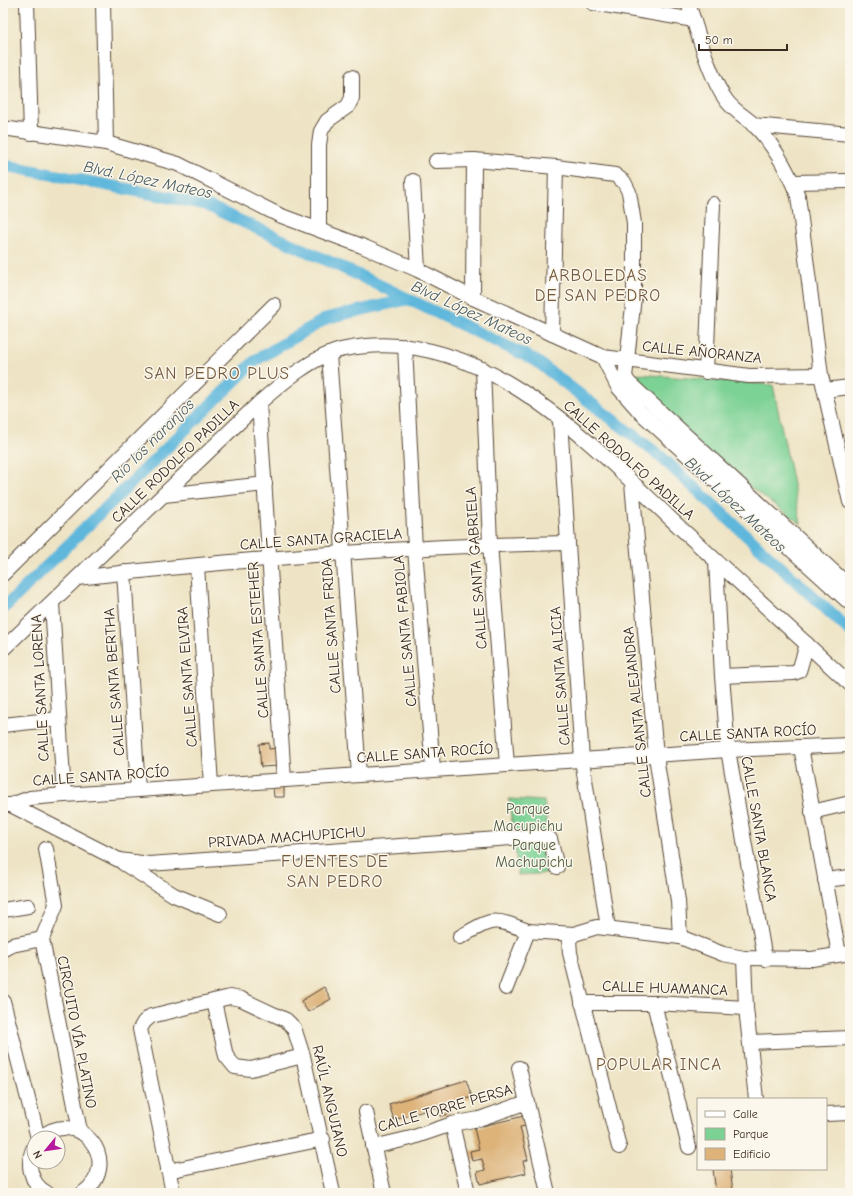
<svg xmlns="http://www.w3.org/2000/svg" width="853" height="1196" viewBox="0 0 853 1196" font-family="'Comic Neue',sans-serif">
<rect width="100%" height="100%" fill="#fbf7ec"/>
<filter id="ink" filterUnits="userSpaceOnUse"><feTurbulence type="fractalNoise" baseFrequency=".025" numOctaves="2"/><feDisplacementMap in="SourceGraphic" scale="8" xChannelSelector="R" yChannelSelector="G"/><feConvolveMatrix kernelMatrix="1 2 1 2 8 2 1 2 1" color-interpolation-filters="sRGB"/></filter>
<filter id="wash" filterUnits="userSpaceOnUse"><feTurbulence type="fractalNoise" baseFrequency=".012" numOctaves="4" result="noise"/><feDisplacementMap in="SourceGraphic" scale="16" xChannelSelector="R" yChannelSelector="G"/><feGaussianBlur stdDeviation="0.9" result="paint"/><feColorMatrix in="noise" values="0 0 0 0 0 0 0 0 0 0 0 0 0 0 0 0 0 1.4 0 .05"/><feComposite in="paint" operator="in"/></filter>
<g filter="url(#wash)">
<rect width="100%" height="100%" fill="#eee4c5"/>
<g fill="#7cd194" stroke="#5c7e59">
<path d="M626 373 773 385 801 524 713 460Z"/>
<path d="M509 799 544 801 554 873 518 875Z"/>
</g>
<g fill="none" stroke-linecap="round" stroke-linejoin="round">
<g stroke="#5fb7dc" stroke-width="12">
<path d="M3 165 204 204 354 273 535 360 660 456 850 631"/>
<path d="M3 609 256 360 327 318 409 299"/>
</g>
</g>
<g id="blocks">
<g fill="#ddb37a">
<path d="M269 743V749L278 748 279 766 261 767 259 744Z"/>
<path d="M284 786V797H274L273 787Z"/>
<path d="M324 987 331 999 308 1012 301 1001Z"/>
<path d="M466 1080 472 1097 449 1104 452 1113 440 1116 437 1107 394 1120 389 1104Z"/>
<path d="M524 1116 526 1126 520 1127 528 1160 523 1161 526 1173 480 1184 477 1172 485 1170 482 1159 472 1161 470 1151 479 1149 474 1128Z"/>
<path d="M713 1169H730L733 1191 716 1193Z"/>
</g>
</g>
</g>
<g filter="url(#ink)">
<use href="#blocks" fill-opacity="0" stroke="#564637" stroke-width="1"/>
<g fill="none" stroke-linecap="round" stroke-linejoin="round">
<g stroke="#564637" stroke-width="16">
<g id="minor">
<path d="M27 3 31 133"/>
<path d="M103 3 106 143"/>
<path d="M593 3 694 20"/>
<path d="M688 3C697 29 710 79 726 100 733 110 744 116 753 124 773 143 788 171 798 196L821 375 850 502"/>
<path d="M753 125 850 134"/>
<path d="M3 128 106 143 178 164 279 215 362 246 418 270 473 298 603 357 749 376 821 375"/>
<path d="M436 161 474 160 556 167 615 175 624 182 629 192 634 223V297L625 377 629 383 850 587"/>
<path d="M413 181 418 270"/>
<path d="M793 182 850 181"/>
<path d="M319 229V145L321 131 327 121 348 106 352 98V77"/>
<path d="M473 298 474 160"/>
<path d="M552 334 556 167"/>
<path d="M405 346 415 549 433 769"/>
<path d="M329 354 359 775"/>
<path d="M603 357 618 387 640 412 850 603"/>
<path d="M483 369 490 544 507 765"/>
<path d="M706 372 713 204"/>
<path d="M825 390 850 387"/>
<path d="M259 403 284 780"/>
<path d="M560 420 582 760 608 928"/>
<path d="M632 483 656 756 678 901 680 937"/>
<path d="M164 495 265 484"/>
<path d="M716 561 722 676 728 750 765 959"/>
<path d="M197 566 211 785"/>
<path d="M124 572 138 790"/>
<path d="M3 574 274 305"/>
<path d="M77 578C240 559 404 546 568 543"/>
<path d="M52 603 64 795"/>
<path d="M3 649 259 403C282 383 314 355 345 349 484 321 596 450 688 535 742 585 796 634 850 684"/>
<path d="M722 676 794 673 799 671 807 644"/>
<path d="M3 725 59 719"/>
<path d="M801 747 839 954"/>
<path d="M3 805H11L30 798 64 795 728 750 850 745"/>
<path d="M11 805 119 860 149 864 539 836 547 837 550 839 557 867"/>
<path d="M812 812 850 803"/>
<path d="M46 849 56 905 42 939 80 1131"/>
<path d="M123 863 174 895 220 914"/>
<path d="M825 880 850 877"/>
<path d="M3 910 28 906"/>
<path d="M460 937C494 918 491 917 528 931"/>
<path d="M3 950 12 945 42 939"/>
<path d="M744 958 746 1008 756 1099"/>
<path d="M506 988 528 931 574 934"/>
<path d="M3 1001 38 1138"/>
<path d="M214 1001 226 1056 235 1067 251 1069 303 1056"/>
<path d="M582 1003H654L746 1008"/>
<path d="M654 1003 689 1147"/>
<path d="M751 1042 850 1038"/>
<path d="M519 1068 548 1193"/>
<path d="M366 1112 384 1193"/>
<path d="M826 1114 850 1113"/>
<path d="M452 1124 468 1193"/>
<path d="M40 1138C78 1105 125 1162 83 1193"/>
<path d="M34 1147C26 1163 30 1184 47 1193"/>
<path d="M373 1147 411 1138 452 1124 479 1119 527 1102"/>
<path d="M619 1147 570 953 569 940 574 934 597 927 680 937 723 954 744 958 812 959 850 953"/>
<path d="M168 1171 323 1139"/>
<path d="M173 1193 140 1029 144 1022 151 1016 230 997 241 999 286 1020 294 1028 303 1056 333 1193"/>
</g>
</g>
<use href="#minor" stroke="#fff" stroke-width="14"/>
</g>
</g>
<g text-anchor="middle" stroke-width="3" stroke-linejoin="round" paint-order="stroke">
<g font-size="15" fill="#3b2a1e" stroke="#fbf7ec">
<text transform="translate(702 352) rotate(6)" y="5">CALLE AÑORANZA</text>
<text transform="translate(629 460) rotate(42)" y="5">CALLE RODOLFO PADILLA</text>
<text transform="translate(175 461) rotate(-44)" y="5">CALLE RODOLFO PADILLA</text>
<text transform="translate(321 539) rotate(-4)" y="5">CALLE SANTA GRACIELA</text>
<text transform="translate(476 568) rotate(-94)" y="5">CALLE SANTA GABRIELA</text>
<text transform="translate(331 626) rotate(-94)" y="5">CALLE SANTA FRIDA</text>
<text transform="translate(405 631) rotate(-95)" y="5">CALLE SANTA FABIOLA</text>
<text transform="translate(258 640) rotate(-94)" y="5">CALLE SANTA ESTEHER</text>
<text transform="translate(560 676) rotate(-94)" y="5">CALLE SANTA ALICIA</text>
<text transform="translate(187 677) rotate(-94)" y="5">CALLE SANTA ELVIRA</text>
<text transform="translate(114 682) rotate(-94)" y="5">CALLE SANTA BERTHA</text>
<text transform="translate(40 688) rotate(-93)" y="5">CALLE SANTA LORENA</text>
<text transform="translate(637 712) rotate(-96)" y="5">CALLE SANTA ALEJANDRA</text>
<text transform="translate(748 733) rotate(-3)" y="5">CALLE SANTA ROCÍO</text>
<text transform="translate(425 753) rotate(-4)" y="5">CALLE SANTA ROCÍO</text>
<text transform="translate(101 776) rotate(-4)" y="5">CALLE SANTA ROCÍO</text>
<text transform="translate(759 829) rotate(80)" y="5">CALLE SANTA BLANCA</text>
<text transform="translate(287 837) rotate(-4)" y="5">PRIVADA MACHUPICHU</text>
<text transform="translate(665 988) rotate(2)" y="5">CALLE HUAMANCA</text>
<text transform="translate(77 1032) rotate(79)" y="5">CIRCUITO VÍA PLATINO</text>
<text transform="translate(330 1101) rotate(77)" y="5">RAÚL ANGUIANO</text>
<text transform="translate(445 1108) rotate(-16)" y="5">CALLE TORRE PERSA</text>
</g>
<g font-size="15" fill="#4e5c41" stroke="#fbf7ec">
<text x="528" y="814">Parque<tspan x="528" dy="17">Macupichu</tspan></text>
<text x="534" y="850">Parque<tspan x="534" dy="17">Machupichu</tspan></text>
</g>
<g font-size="16" font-style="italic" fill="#485b60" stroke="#fbf7ec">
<text transform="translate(148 179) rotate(12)" y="6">Blvd. López Mateos</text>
<text transform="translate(472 312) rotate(25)" y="6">Blvd. López Mateos</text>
<text transform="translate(152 440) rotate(-45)" y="6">Rio los naranjos</text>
<text transform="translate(736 504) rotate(43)" y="6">Blvd. López Mateos</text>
</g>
<g font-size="17" letter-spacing="1" fill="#745a3e" stroke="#fbf7ec">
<text x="598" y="281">ARBOLEDAS<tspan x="598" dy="20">DE SAN PEDRO</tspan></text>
<text x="217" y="379">SAN PEDRO PLUS</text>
<text x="335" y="867">FUENTES DE<tspan x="335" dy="20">SAN PEDRO</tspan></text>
<text x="659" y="1070">POPULAR INCA</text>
</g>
</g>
<rect width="853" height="1196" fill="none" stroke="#fbf7ec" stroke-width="16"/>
<rect x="697" y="1098" width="130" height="72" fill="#fbf7ec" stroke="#aea59a"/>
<rect x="705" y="1111" width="20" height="6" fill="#ffffff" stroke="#aea59a"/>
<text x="733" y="1118" font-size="12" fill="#3b2a1e">Calle</text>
<rect x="705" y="1128" width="20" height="12" fill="#7cd194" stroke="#aea59a"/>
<text x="733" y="1138" font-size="12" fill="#3b2a1e">Parque</text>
<rect x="705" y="1148" width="20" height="12" fill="#ddb37a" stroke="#aea59a"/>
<text x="733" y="1158" font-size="12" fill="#3b2a1e">Edificio</text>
<g transform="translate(46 1150) rotate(241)"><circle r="19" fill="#fbf7ec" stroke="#aea59a"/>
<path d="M0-3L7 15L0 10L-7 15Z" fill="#b5179e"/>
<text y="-6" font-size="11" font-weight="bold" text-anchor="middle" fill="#3b2a1e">N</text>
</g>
<path d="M699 44v6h88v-6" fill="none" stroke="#3b2a1e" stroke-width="2"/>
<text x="705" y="44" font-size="12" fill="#3b2a1e" stroke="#fbf7ec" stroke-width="3" paint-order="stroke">50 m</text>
</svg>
